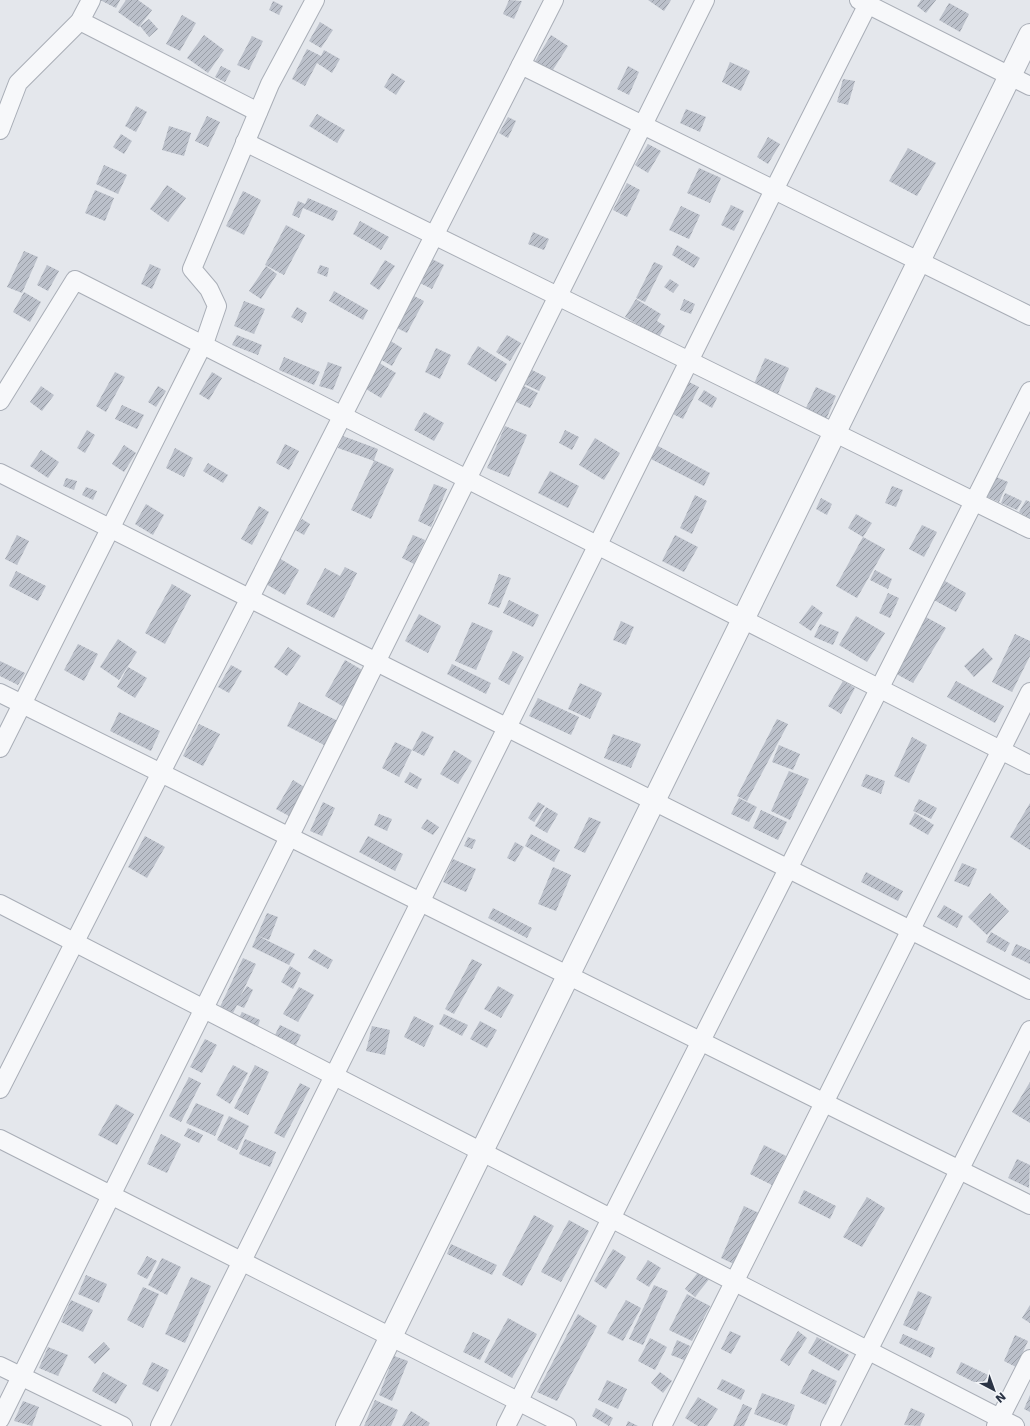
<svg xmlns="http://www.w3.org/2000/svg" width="1030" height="1426" viewBox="0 0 1030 1426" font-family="'DejaVu Sans',sans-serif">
<defs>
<pattern id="building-hatch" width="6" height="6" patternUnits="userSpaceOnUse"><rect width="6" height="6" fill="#bbc0ca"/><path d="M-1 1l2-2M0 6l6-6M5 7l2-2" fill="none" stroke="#989da6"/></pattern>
</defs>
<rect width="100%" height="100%" fill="#e4e7ec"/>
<g fill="url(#building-hatch)">
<path d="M100 0H120L116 8Z"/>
<path d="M126 0H138L152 10 139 27 118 12Z"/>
<path d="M509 0 522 1 514 19 503 14Z"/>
<path d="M648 0H671L664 11Z"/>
<path d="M921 0H936L926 13 917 6Z"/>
<path d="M273 1 283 6 279 15 269 10Z"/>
<path d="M949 3 969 14 960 32 939 20Z"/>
<path d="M182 15 196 23 180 51 166 44Z"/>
<path d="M149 19 158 29 149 37 140 26Z"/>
<path d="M320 22 333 30 321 48 309 41Z"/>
<path d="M204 35 224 50 208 73 187 58Z"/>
<path d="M551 35 568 46 551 73 534 63Z"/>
<path d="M252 36 263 41 249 70 237 65Z"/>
<path d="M307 49 321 56 324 50 340 59 332 73 317 63 305 86 292 79Z"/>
<path d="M730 62 750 71 741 91 722 82Z"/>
<path d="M221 66 231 71 225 82 215 77Z"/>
<path d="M628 66 639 72 629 95 617 89Z"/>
<path d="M392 73 405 81 396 95 384 87Z"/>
<path d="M843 79 855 81 848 105 837 102Z"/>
<path d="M136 106 147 112 136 132 125 126Z"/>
<path d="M686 109 706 117 700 132 680 123Z"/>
<path d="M317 114 345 130 337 143 309 126Z"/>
<path d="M207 116 220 122 208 147 195 141Z"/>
<path d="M508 117 516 121 508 138 499 133Z"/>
<path d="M169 126 191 133 184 156 162 150Z"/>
<path d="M121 134 132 141 124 154 113 147Z"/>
<path d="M768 137 780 144 768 164 757 157Z"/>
<path d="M648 144 661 151 648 173 635 165Z"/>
<path d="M908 148 936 163 917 196 889 181Z"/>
<path d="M104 165 127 175 118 194 96 184Z"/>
<path d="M699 168 721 178 710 203 687 193Z"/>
<path d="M627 183 640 190 627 217 613 210Z"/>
<path d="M167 185 186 198 168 222 150 209Z"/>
<path d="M95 190 114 198 105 221 85 213Z"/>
<path d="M243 191 261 200 244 235 226 226Z"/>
<path d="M308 198 338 211 333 221 303 208 299 218 292 215 298 201 305 204Z"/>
<path d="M731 205 744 211 734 231 721 225Z"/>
<path d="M681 206 700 215 689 239 669 230Z"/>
<path d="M360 221 389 237 381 250 353 234Z"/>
<path d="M286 225 305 235 284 275 265 265Z"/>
<path d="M533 232 549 239 544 250 528 244Z"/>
<path d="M677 245 700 258 694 268 672 255Z"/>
<path d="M24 251 38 257 22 293 7 287Z"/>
<path d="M432 259 444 265 432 289 420 283Z"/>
<path d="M385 260 395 266 379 290 370 284Z"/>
<path d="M654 262 663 266 645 302 636 298Z"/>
<path d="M150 264 161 269 152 289 141 284Z"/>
<path d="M47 265 59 271 48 291 37 285Z"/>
<path d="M320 265 329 268 327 277 317 273Z"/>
<path d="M266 266 277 274 261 299 249 291Z"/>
<path d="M670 279 679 285 673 293 664 287Z"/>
<path d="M334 291 368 310 363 320 329 301Z"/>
<path d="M24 292 41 302 30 322 13 312Z"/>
<path d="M412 295 424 301 407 333 395 327Z"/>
<path d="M636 299 661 314 657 321 665 326 659 337 625 317Z"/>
<path d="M684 299 695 304 691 314 680 310Z"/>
<path d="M244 301 265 309 254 334 234 326Z"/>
<path d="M297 307 307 313 302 323 291 317Z"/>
<path d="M237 335 262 345 258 355 232 345Z"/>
<path d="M507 335 521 343 510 361 496 352Z"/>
<path d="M389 340 402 348 392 366 378 358Z"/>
<path d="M478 346 507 364 496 382 467 364Z"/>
<path d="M436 348 451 355 440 379 425 372Z"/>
<path d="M284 357 320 372 314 385 279 370Z"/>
<path d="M765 358 789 368 778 394 754 384Z"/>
<path d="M376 361 396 373 381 398 361 386Z"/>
<path d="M328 362 342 367 333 390 319 386Z"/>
<path d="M532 370 546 377 539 391 524 384Z"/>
<path d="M115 372 125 377 106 412 96 406Z"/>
<path d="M212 372 222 378 209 400 199 394Z"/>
<path d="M687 381 699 387 683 419 671 413Z"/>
<path d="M41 386 54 395 42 411 30 402Z"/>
<path d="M158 386 166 391 156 407 148 402Z"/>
<path d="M524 386 538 393 530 408 516 402Z"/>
<path d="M816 387 836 396 825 422 804 412Z"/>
<path d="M704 390 717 398 712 408 698 400Z"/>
<path d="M122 405 144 415 137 429 115 419Z"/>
<path d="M424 412 444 423 434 441 414 430Z"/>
<path d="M505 426 527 435 509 477 487 468Z"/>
<path d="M87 430 95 435 85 453 77 448Z"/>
<path d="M565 430 579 437 572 450 559 443Z"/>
<path d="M343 436 378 449 374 460 394 469 371 519 351 510 374 461 338 448Z"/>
<path d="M595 438 620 453 604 480 579 465Z"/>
<path d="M285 444 299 451 289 470 276 463Z"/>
<path d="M124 445 136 453 124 472 112 464Z"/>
<path d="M658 446 710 473 704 486 651 459Z"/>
<path d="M175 448 193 458 184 477 166 468Z"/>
<path d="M41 450 59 462 48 478 30 466Z"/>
<path d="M208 463 228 475 223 483 203 471Z"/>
<path d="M550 471 579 486 568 508 538 493Z"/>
<path d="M994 476 1008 482 999 502 985 496Z"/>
<path d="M66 478 77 481 74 490 63 486Z"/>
<path d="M434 484 447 489 431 527 418 521Z"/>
<path d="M892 486 903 490 896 507 885 503Z"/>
<path d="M86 487 97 491 93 500 82 495Z"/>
<path d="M1005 493 1022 501 1017 510 1001 503Z"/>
<path d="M695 495 707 501 692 534 680 528Z"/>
<path d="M821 498 832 504 827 515 816 509Z"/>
<path d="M1026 500 1030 502V518L1019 512Z"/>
<path d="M146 504 164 515 153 535 135 524Z"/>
<path d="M259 506 269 512 252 545 241 539Z"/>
<path d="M856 514 872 523 863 537 848 528Z"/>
<path d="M302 519 310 524 304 535 295 530Z"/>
<path d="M922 525 937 532 924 557 909 549Z"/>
<path d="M17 535 29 541 17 565 5 559Z"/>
<path d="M413 535 425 540 414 564 402 558Z"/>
<path d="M675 535 698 547 684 572 662 561Z"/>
<path d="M863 537 885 549 857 598 836 586Z"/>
<path d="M279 558 299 570 285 595 264 583Z"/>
<path d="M345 567 357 573 334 618 306 604 325 568 340 576Z"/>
<path d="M875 570 892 579 888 589 870 580Z"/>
<path d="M16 571 46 586 38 601 9 586Z"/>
<path d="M499 574 511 578 499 608 488 604Z"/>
<path d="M945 581 966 593 956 612 934 600Z"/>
<path d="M172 584 191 595 165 644 145 633Z"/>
<path d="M888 593 899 598 890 618 879 613Z"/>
<path d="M509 600 539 615 533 627 503 613Z"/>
<path d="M812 605 823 613 811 631 799 623Z"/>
<path d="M419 614 441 626 428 653 405 641Z"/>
<path d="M856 616 885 633 867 662 839 645Z"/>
<path d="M924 616 946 628 913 683 891 671Z"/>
<path d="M621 621 634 627 626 645 613 640Z"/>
<path d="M472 622 493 631 476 670 455 661Z"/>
<path d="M820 624 839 632 833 645 814 637Z"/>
<path d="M1015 634 1030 641V656L1012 692 992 682Z"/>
<path d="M118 639 137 652 119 680 100 667Z"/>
<path d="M78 644 98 654 84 681 64 670Z"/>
<path d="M288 647 301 656 287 676 274 667Z"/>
<path d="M983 648 993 659 974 677 964 666Z"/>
<path d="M513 651 524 657 509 685 498 679Z"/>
<path d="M345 660 364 671 344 707 325 696Z"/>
<path d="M0 661 25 673 18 685 0 676Z"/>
<path d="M452 664 491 683 486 694 447 674Z"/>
<path d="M231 665 242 671 229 693 218 687Z"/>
<path d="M128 667 147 678 135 698 117 687Z"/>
<path d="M843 681 855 688 841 714 828 706Z"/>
<path d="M956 681 1004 706 995 723 947 697Z"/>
<path d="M580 683 602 693 590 719 568 709Z"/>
<path d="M538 698 579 717 571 735 529 716Z"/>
<path d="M299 702 338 721 326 746 287 726Z"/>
<path d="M119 712 160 731 151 751 110 731Z"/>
<path d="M777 719 788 724 747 801 737 796Z"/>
<path d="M199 724 220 734 203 766 183 756Z"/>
<path d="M422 731 434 737 424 756 412 750Z"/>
<path d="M613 734 641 744 631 768 604 758Z"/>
<path d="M912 737 927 745 909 783 894 776Z"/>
<path d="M395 742 412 750 399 777 382 768Z"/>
<path d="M779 745 800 754 793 770 772 762Z"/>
<path d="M454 750 472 761 458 784 440 774Z"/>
<path d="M789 771 809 779 790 820 771 811Z"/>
<path d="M410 772 422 779 417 789 404 782Z"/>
<path d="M866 774 885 781 881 794 861 786Z"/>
<path d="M293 780 306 788 289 816 276 809Z"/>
<path d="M739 798 757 807 749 822 731 814Z"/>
<path d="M919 799 937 808 931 819 913 811Z"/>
<path d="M323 802 335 808 322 836 310 831Z"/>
<path d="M538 802 545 806 534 822 528 818Z"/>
<path d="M1030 803V850L1010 837Z"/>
<path d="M546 807 558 814 547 833 535 826Z"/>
<path d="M761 810 787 822 778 840 753 828Z"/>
<path d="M915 813 934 825 928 835 909 824Z"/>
<path d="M379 814 392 819 387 831 374 825Z"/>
<path d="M589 817 601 822 585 853 574 848Z"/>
<path d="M427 819 439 827 433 835 421 828Z"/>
<path d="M531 834 560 850 554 862 525 846Z"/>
<path d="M145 836 165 847 147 878 128 867Z"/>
<path d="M368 836 403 854 395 871 359 852Z"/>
<path d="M468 837 476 840 472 849 464 846Z"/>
<path d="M515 842 524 847 515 862 507 858Z"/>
<path d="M453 859 476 869 466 892 443 882Z"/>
<path d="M962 863 977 869 969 887 954 881Z"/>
<path d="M553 867 571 875 556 911 538 904Z"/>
<path d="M866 872 903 891 898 901 861 882Z"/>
<path d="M990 893 1009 911 987 935 968 917Z"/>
<path d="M944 905 963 916 957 928 937 917Z"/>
<path d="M493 908 532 928 527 938 488 918Z"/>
<path d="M267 913 278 917 269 940 258 936 295 954 289 965 252 947Z"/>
<path d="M991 932 1010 943 1005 952 986 942Z"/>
<path d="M1016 944 1030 950V964L1011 955Z"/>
<path d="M314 949 333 960 328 969 308 958Z"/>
<path d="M243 958 256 964 240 997 247 986 253 990 244 1008 237 1005 232 1015 219 1009Z"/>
<path d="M472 959 482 964 454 1014 445 1009Z"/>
<path d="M290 966 301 973 293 989 281 982Z"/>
<path d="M498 986 514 995 501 1018 484 1009Z"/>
<path d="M299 987 314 995 298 1022 283 1014Z"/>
<path d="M242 1012 260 1020 258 1026 239 1018Z"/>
<path d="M444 1014 468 1025 462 1036 439 1024Z"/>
<path d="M414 1016 434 1026 424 1047 404 1037Z"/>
<path d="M480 1021 497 1030 487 1048 470 1039Z"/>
<path d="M280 1025 301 1035 296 1045 275 1035Z"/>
<path d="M372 1026 390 1030 385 1055 366 1051Z"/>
<path d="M205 1039 217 1045 202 1073 190 1067Z"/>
<path d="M233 1065 248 1073 230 1104 216 1095Z"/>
<path d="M255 1065 269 1072 248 1115 234 1108Z"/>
<path d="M189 1077 201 1083 181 1122 169 1116Z"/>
<path d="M1030 1082V1123L1012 1112Z"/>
<path d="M300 1083 310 1088 284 1138 274 1133Z"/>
<path d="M196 1103 224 1115 215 1136 186 1123Z"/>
<path d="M116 1104 134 1114 117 1145 98 1135Z"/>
<path d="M229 1116 249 1126 237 1150 217 1140Z"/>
<path d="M188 1128 203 1135 199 1143 184 1136Z"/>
<path d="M161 1134 181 1144 167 1173 147 1164Z"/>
<path d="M245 1139 276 1152 270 1167 239 1154Z"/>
<path d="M764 1145 786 1156 772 1185 750 1174Z"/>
<path d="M1017 1159 1030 1165 1029 1188 1008 1178Z"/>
<path d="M804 1190 836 1206 830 1219 798 1203Z"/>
<path d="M867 1197 885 1208 862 1247 843 1237Z"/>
<path d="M744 1206 759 1213 736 1265 721 1258Z"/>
<path d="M534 1215 554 1226 522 1286 502 1275Z"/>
<path d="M569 1220 589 1231 561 1282 541 1272Z"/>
<path d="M451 1244 497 1265 492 1275 447 1254Z"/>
<path d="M613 1249 626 1257 606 1289 594 1281Z"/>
<path d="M147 1256 157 1261 147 1279 137 1274Z"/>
<path d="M162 1258 181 1267 167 1295 148 1285Z"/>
<path d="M648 1260 661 1268 649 1287 636 1279Z"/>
<path d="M700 1270 710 1278 695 1297 685 1289Z"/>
<path d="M86 1275 107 1284 99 1303 78 1294Z"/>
<path d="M191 1277 211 1286 185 1343 165 1334Z"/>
<path d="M654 1285 668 1291 643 1345 629 1339Z"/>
<path d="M143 1287 159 1294 143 1328 127 1320Z"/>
<path d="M918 1291 932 1297 917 1331 903 1325Z"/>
<path d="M687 1294 710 1306 692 1341 669 1330Z"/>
<path d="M71 1300 93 1310 83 1332 61 1322Z"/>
<path d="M626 1300 641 1308 623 1341 607 1333Z"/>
<path d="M1030 1305V1323L1022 1318Z"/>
<path d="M578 1314 597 1326 557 1401 537 1392Z"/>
<path d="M508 1318 537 1334 512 1378 484 1362Z"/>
<path d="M730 1331 741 1336 731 1354 721 1349Z"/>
<path d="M798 1331 807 1338 789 1366 780 1360Z"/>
<path d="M473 1332 490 1340 480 1360 463 1352Z"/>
<path d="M903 1334 935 1348 931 1358 899 1343Z"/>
<path d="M1015 1335 1028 1341 1016 1367 1004 1361Z"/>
<path d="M817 1337 849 1355 839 1371 808 1353Z"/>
<path d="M650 1338 667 1347 655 1370 638 1361Z"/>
<path d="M677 1340 690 1346 684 1360 671 1355Z"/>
<path d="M104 1342 110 1349 95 1364 88 1357Z"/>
<path d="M48 1347 68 1355 58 1376 39 1368Z"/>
<path d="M394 1356 408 1361 392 1401 379 1395Z"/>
<path d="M152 1362 169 1370 158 1392 142 1384Z"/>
<path d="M961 1362 988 1375 982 1386 956 1373Z"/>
<path d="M812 1369 837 1381 826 1405 800 1393Z"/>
<path d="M103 1372 127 1385 116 1404 92 1391Z"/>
<path d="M660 1372 672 1381 663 1393 651 1383Z"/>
<path d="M722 1379 745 1390 741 1400 717 1389Z"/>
<path d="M607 1380 627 1389 618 1409 598 1400Z"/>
<path d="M762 1393 795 1405 787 1426 754 1414Z"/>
<path d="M1030 1395V1412L1024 1409Z"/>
<path d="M698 1397 718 1409 707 1426H698L685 1418Z"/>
<path d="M375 1400 398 1410 391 1426H364Z"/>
<path d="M23 1401 39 1407 32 1426 14 1421Z"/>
<path d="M743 1404 752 1408 744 1426H733Z"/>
<path d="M596 1408 613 1418 609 1426 592 1416Z"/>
<path d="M911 1408 925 1414 920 1426 904 1425Z"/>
<path d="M411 1411 430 1423 428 1426H402Z"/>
<path d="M628 1421 638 1426H626Z"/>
</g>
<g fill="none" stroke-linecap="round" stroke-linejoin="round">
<g stroke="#a9aeb7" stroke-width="20">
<g id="minor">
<path d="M859 0 1030 86"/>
<path d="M80 21 258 112"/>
<path d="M521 65 1030 316"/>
<path d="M0 130 18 83 80 21 91 0"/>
<path d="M245 142 1030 529"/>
<path d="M0 401 75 280 1030 765"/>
<path d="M0 473 1030 990"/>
<path d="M0 693 1030 1205"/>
<path d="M0 748 206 338 217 306 209 289 192 269 270 84 315 0"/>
<path d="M0 904 1015 1426"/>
<path d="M0 1089 554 0"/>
<path d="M0 1139 567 1426"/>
<path d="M0 1366 123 1426"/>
<path d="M0 1419 705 0"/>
<path d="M160 1426 774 190 868 4"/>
<path d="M506 1426 1030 391"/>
<path d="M662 1426 1030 692"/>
<path d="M830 1426 1030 1030"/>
<path d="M996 1426 1030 1359"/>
</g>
</g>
<g stroke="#a9aeb7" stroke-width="24">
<path id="tertiary" d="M347 1426 1030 35"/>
</g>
<use href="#minor" stroke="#f7f8fa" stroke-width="18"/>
<use href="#tertiary" stroke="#f7f8fa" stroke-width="22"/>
</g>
<g transform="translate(994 1390) rotate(139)" stroke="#f4f6f9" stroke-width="3" paint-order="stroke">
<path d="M0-3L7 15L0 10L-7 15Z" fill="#2b3445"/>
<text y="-6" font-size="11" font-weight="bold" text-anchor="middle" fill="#2b3445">N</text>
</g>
</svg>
